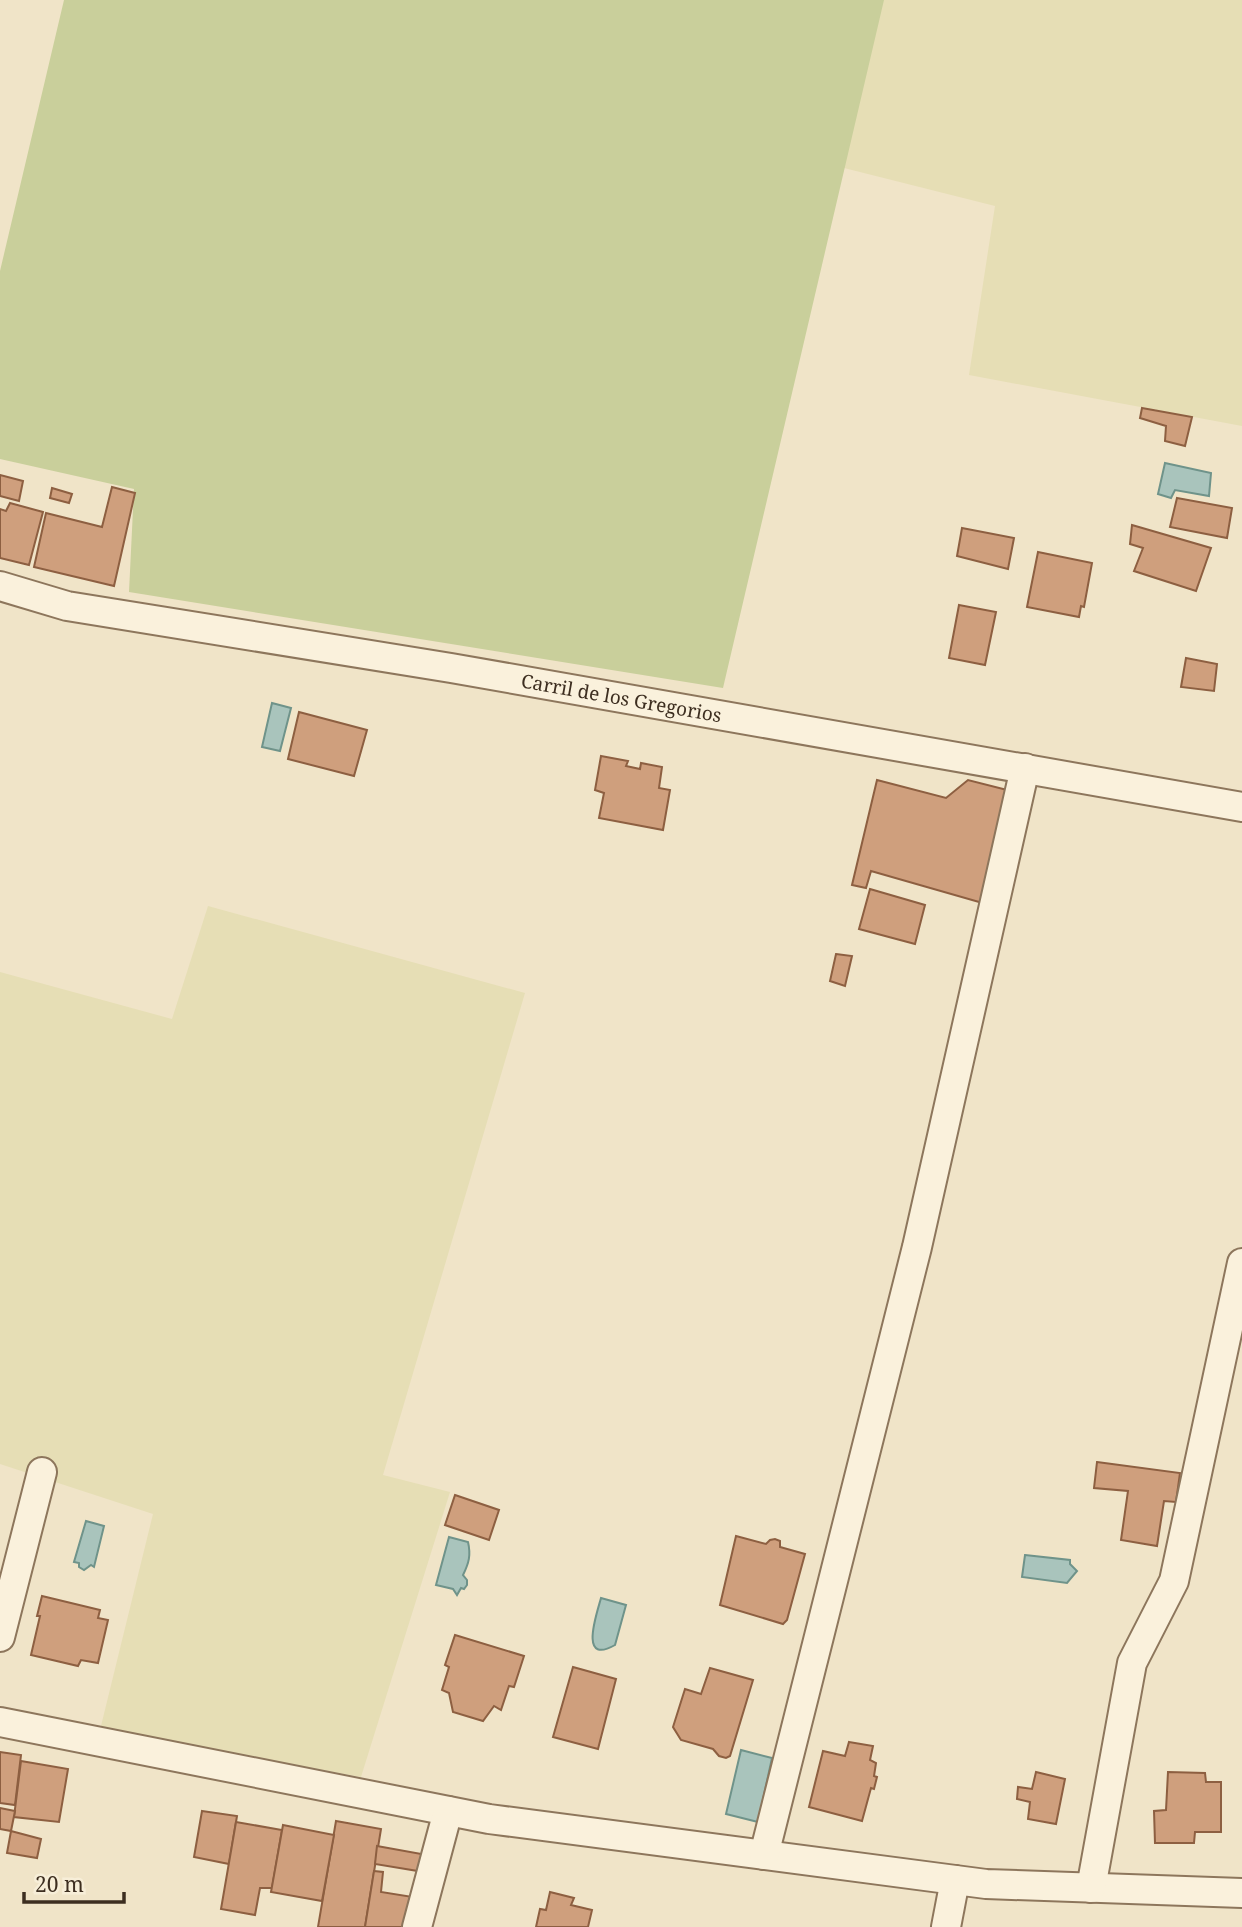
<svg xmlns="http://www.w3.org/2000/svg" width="1242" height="1927" viewBox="0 0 1242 1927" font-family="'Noto Serif',serif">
<rect width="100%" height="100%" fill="#f0e4c8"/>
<g fill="#e6deb5">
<path d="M882 0H1242V426L969 375 995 206 844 168Z"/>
<path d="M208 906 525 993 383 1475 450 1492 361 1777 100 1730 153 1514 0 1464V972L172 1019Z"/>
</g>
<path fill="#c9cf9b" d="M64 0H884L723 688 129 592 134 489 0 459V271Z"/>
<g fill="#a9c4bc" stroke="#6f938a" stroke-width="2">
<path d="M1165 463 1211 473 1209 496 1175 490 1171 498 1158 494Z"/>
<path d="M272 703 291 708 280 751 262 747Z"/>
<path d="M86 1521 104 1526 94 1567 91 1565 84 1570 79 1567V1563L74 1562Z"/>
<path d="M449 1537 468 1542C471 1555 469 1563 463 1575L467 1580V1585L464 1589 461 1588 457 1595 453 1589 436 1585Z"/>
<path d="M1025 1555 1070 1560V1564L1077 1571 1067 1583 1022 1577Z"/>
<path d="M601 1598 626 1605 615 1645C578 1666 597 1613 601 1598Z"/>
<path d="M741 1750 772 1758 758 1822 726 1814Z"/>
</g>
<g fill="#cf9f7d" stroke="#8d5f41" stroke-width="2">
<path d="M1142 408 1192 417 1185 446 1165 441 1166 426 1140 418Z"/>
<path d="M0 475 23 481 19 501 0 496Z"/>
<path d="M112 487 135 493 114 586 34 567 46 513 102 527Z"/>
<path d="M52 488 72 494 69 503 50 498Z"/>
<path d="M1177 498 1232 508 1227 538 1170 527Z"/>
<path d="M10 503 43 512 29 565 0 558V509L6 511Z"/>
<path d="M1132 525 1211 548 1196 591 1134 571 1143 548 1130 544Z"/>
<path d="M962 528 1014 538 1008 569 957 556Z"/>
<path d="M1038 552 1092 563 1084 607 1081 606 1079 617 1027 607Z"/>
<path d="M959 605 996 612 985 665 949 658Z"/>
<path d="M1186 658 1217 664 1214 691 1181 687Z"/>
<path d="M299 712 367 730 354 776 288 759Z"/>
<path d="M601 756 628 761 626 766 640 769 641 763 662 767 659 788 670 790 663 830 599 818 604 793 595 790Z"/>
<path d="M877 780 946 798 968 780 1015 792 986 904 871 871 866 888 852 885Z"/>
<path d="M870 889 925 905 915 944 859 929Z"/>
<path d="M836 954 852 956 845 986 830 981Z"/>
<path d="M1097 1462 1180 1473 1176 1502 1164 1501 1157 1546 1121 1540 1128 1491 1094 1488Z"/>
<path d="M455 1495 499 1510 489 1540 445 1525Z"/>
<path d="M736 1536 766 1544 770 1540 775 1539 780 1541V1547L805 1554 787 1620 783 1624 720 1605Z"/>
<path d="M42 1596 100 1610 98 1618 108 1620 98 1663 81 1660 78 1666 31 1655 40 1616H37Z"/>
<path d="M455 1635 524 1656 514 1687 509 1686 501 1710 494 1706 483 1721 453 1712 449 1693 442 1690 449 1667 445 1665Z"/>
<path d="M573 1667 616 1679 598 1749 553 1737Z"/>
<path d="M710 1668 753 1680 730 1756 726 1758 719 1756 713 1749 681 1740 673 1727 685 1689 701 1694Z"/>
<path d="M849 1742 873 1746 870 1760 876 1763 874 1776 877 1777 874 1789 871 1788 862 1821 809 1807 823 1751 845 1756Z"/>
<path d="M0 1752 21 1755 15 1805 0 1803Z"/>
<path d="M21 1761 68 1769 59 1822 14 1817Z"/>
<path d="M1036 1772 1065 1779 1056 1824 1028 1819 1030 1802 1017 1799 1018 1787 1032 1789Z"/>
<path d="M1168 1772 1205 1773 1206 1782H1221V1832H1195L1194 1843H1155L1154 1811 1166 1810Z"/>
<path d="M0 1808 15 1811 11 1831 0 1829Z"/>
<path d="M202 1811 237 1816 229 1864 194 1857Z"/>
<path d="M336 1821 381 1829 365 1927H318Z"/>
<path d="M236 1822 282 1830 272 1888H260L255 1915 221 1909Z"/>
<path d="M283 1825 334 1835 322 1901 271 1892Z"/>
<path d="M11 1831 41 1839 37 1858 7 1853Z"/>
<path d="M377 1846 427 1855 424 1872 375 1864Z"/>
<path d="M374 1871 383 1872 381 1892 419 1898 414 1927H365Z"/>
<path d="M550 1892 574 1898 571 1905 592 1910 588 1927H536L540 1909 546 1910Z"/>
</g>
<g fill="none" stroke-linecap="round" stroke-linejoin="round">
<g stroke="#8d765c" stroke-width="32">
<g id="minor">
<path id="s1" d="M0 586 67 606 451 668 1242 807"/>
<path d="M0 1637 42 1472"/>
<path d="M0 1722 489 1819 986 1884 1242 1893"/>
<path d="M764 1855 917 1247 1025 768"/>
<path d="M1091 1888 1132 1663 1174 1581 1242 1263"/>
<path d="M417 1927 448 1811"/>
<path d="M946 1927 955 1880"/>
</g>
</g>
<use href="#minor" stroke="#faf1dc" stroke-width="28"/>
</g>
<g text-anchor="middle" stroke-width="7" stroke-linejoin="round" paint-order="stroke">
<g font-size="19" fill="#3d2e20" stroke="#f7eed8">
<text dy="7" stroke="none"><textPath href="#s1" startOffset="632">Carril de los Gregorios</textPath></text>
</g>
</g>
<path d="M24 1892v10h100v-10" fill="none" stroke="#3d2e20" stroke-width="3.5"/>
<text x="35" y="1892" font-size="21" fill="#3d2e20" stroke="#f7eed8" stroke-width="5" paint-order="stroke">20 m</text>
</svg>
